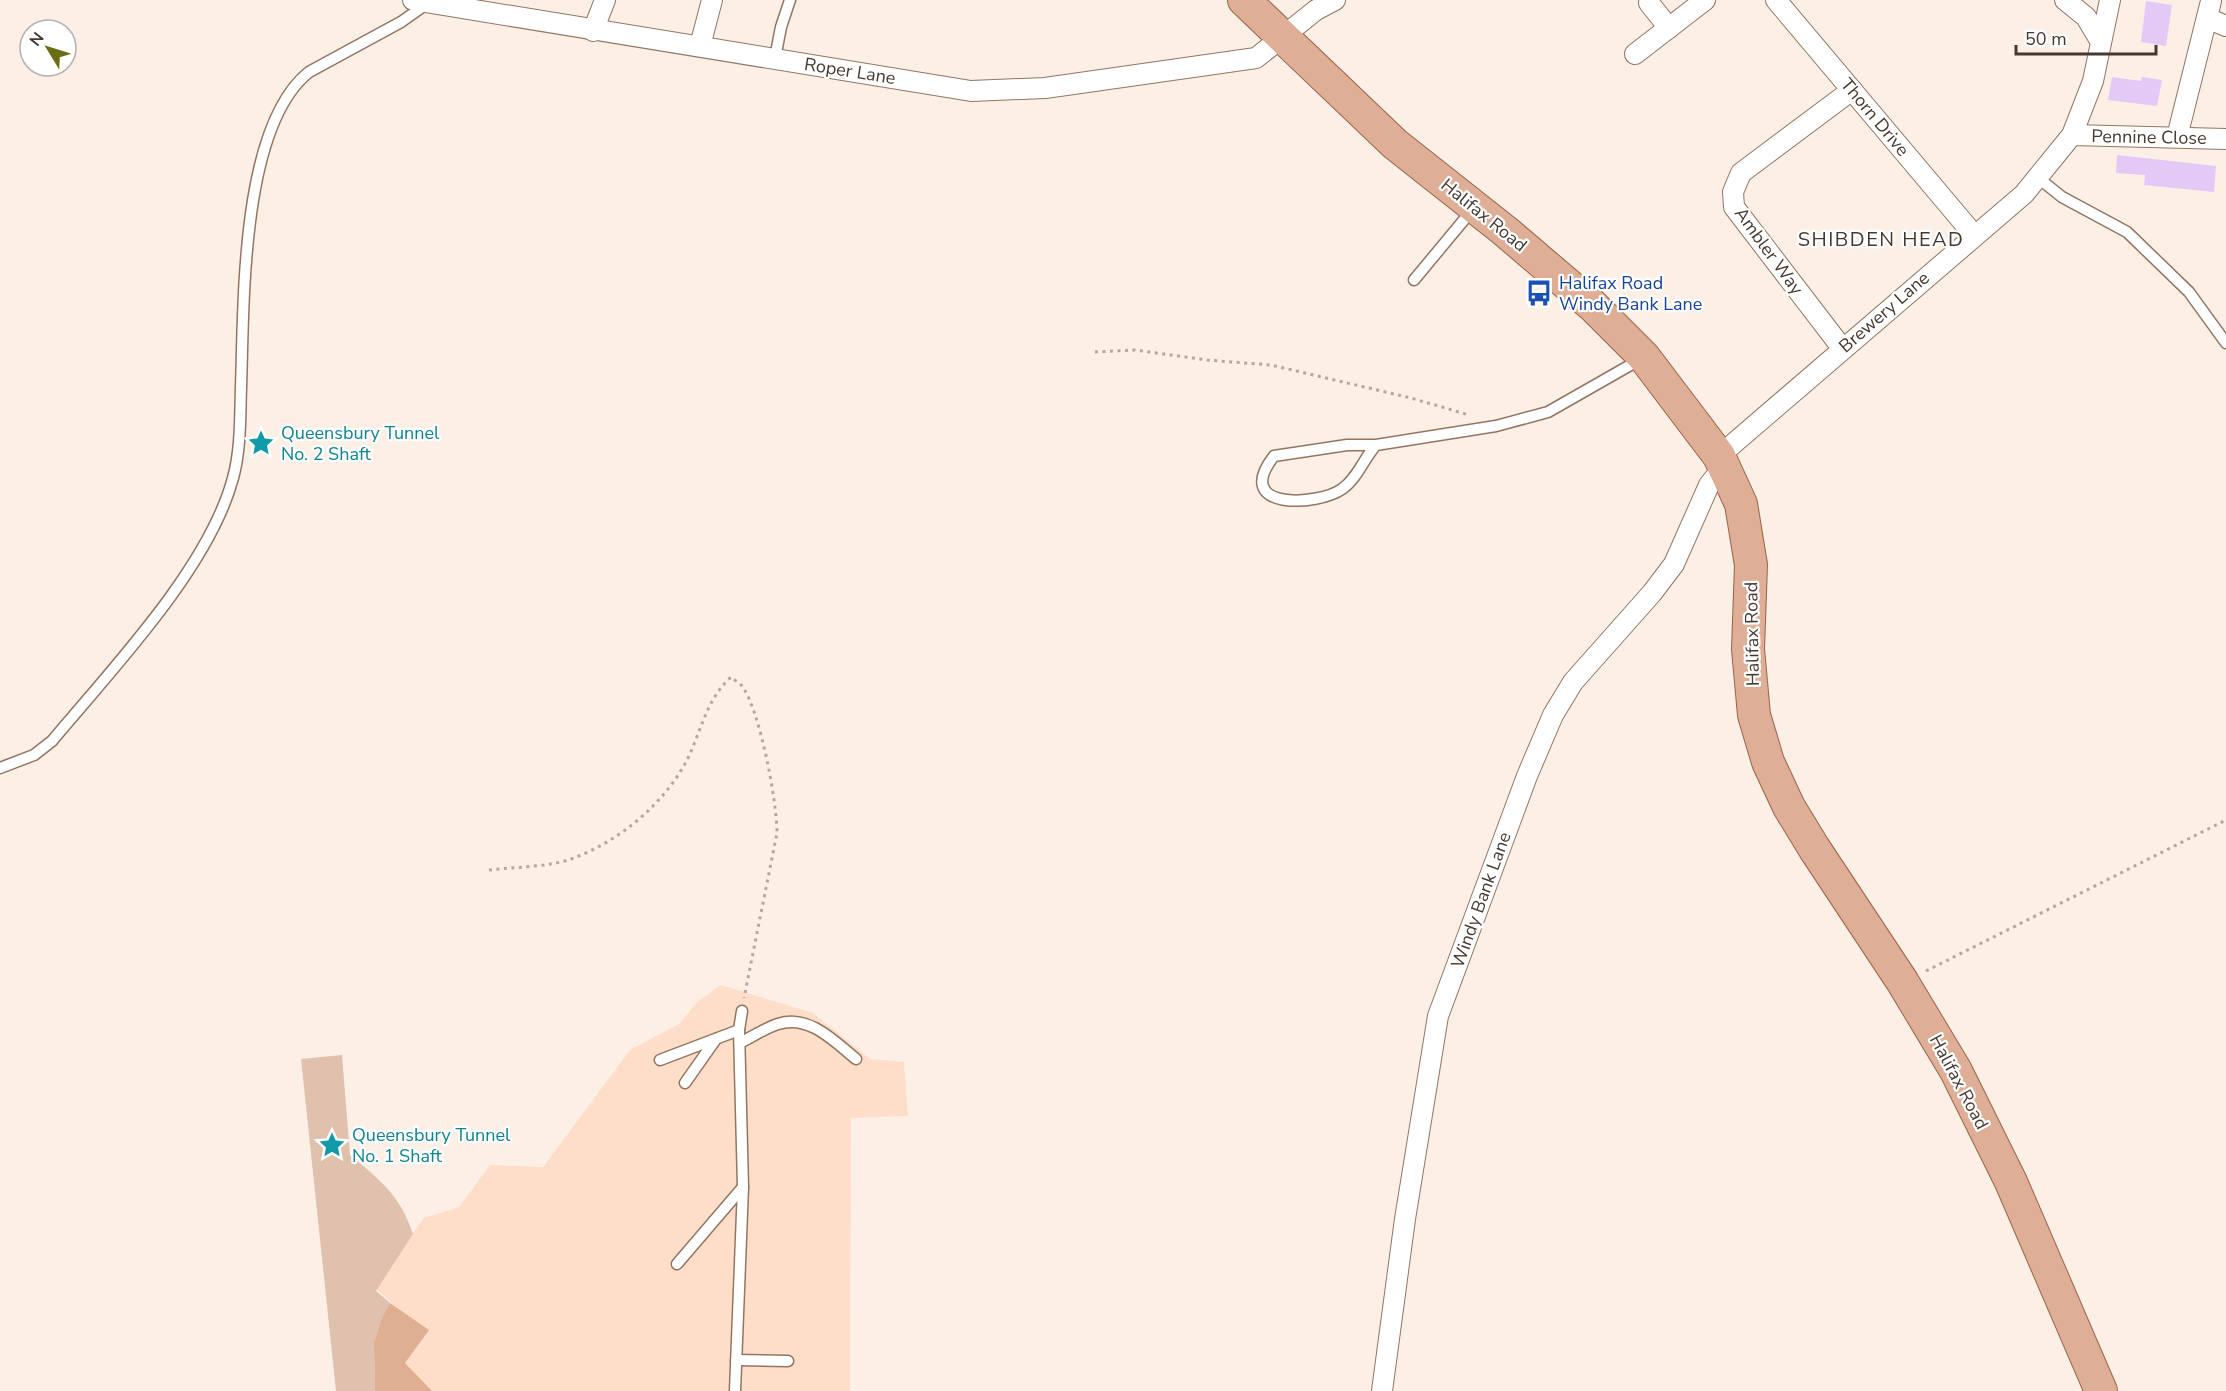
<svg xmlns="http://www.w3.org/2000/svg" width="2226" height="1391" viewBox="0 0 2226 1391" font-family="'Nunito Sans',sans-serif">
<rect width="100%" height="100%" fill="#fcefe6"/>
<path fill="#ffdec9" d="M721 985 813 1013 870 1059 904 1062 908 1116 851 1118 850 1391H417L396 1359 419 1328 374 1287 424 1218 459 1207 490 1165 543 1167 630 1050 679 1024 698 1001Z"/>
<path fill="#e0c1ad" d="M342 1055 350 1155C381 1181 400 1195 413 1234L376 1291 390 1303 382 1317 374 1342 375 1391H336L301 1059Z"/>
<path fill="#deaf90" d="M390 1303 429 1330 405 1363 432 1391H375L374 1342 382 1317Z"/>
<g fill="#e4c9f7">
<path d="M2146 1 2172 5 2166 46 2141 42Z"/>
<path d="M2112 77 2141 81 2142 77 2162 80 2157 106 2108 100Z"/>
<path d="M2117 155 2216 166 2214 192 2144 185 2145 175 2116 173Z"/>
</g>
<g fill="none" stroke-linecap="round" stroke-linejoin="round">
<g stroke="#937561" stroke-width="13">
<g id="lane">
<path d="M775 58 781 27 790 0"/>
<path d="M2037 177 2062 197 2127 232 2189 292 2226 343"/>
<path d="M1414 280 1473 209"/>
<path d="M1376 445H1347L1274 456C1231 511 1318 506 1342 489 1357 479 1364 458 1376 445L1496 426 1548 412 1641 359"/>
<path d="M0 768 34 755 52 741C112 669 209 568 233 478 241 449 240 417 241 387 244 305 240 127 309 72L401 22 428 3"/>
<path d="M740 1043C752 1037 765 1028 778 1024 809 1014 834 1041 856 1059"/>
<path d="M660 1060 739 1030"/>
<path d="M685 1083 716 1039"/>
<path d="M677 1264 743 1187"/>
<path d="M736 1360 788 1361"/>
<path d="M735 1391 743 1187 739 1030 742 1011"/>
</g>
</g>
<g stroke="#937561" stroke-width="22">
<g id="street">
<path d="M413 0 971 91 1045 88 1256 58 1316 10 1335 0"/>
<path d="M1776 0 1974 235"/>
<path d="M2065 0 2086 17 2101 42"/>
<path d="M1649 3 1669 28"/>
<path d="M2207 18 2226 26"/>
<path d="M593 31 605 0"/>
<path d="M700 46 712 0"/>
<path d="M1635 54 1705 0"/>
<path d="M2072 135 2226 139"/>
<path d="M2177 137 2211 1"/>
<path d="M1842 348 1734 207 1733 192 1741 173 1852 90"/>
<path d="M1719 456 2024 194 2072 135 2093 81 2110 0"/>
<path d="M1382 1391 1405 1219 1438 1016 1527 776 1553 715 1573 682 1652 593 1674 564 1709 485 1724 466"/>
</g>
</g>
<g stroke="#9b6246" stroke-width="34">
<path id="primary" d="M1244 0 1395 144 1505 231 1593 306 1644 357 1719 456 1741 504 1751 565 1748 649 1754 715 1768 762 1789 807 1814 848 1902 981 1956 1071 2011 1182 2101 1391"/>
</g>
<g stroke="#b4a79e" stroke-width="3" stroke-dasharray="3 4.5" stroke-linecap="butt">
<path d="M1095 352 1135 350 1207 360 1271 365 1411 398 1469 415"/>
<path d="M489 870C514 867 549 867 571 859 618 842 662 806 686 762 701 733 705 701 731 677 734 680 739 682 742 686 760 710 777 802 777 833L744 998"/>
<path d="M1926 971 2226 820"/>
</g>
<use href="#lane" stroke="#fff" stroke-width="10"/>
<use href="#street" stroke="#fff" stroke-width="20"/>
<use href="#primary" stroke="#dfae97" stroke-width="32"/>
</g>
<defs>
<g id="bus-bare" transform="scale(2.07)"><path d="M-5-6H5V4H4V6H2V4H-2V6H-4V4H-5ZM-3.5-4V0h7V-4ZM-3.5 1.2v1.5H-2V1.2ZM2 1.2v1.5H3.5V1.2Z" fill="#1a4fb4" stroke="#fff" stroke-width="2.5" paint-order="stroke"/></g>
<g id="sight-bare" transform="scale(2.07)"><path d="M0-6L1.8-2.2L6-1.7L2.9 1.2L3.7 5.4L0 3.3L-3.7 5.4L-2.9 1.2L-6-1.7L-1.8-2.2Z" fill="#0f9aa8" stroke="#fff" stroke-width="2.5" paint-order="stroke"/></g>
</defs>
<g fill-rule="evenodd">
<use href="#bus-bare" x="1539" y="293"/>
<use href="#sight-bare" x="261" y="443"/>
<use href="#sight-bare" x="332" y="1145"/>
</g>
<g text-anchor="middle" stroke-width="4.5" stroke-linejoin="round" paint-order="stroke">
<g font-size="18" fill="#45382f" stroke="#fff">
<text transform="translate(850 71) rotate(9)" y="6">Roper Lane</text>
<text transform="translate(1875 117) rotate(50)" y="6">Thorn Drive</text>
<text transform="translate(2149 137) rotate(1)" y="6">Pennine Close</text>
<text transform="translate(1484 215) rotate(39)" y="6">Halifax Road</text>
<text transform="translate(1769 251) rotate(54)" y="6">Ambler Way</text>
<text transform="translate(1884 312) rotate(-41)" y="6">Brewery Lane</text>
<text transform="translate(1752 634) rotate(-91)" y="6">Halifax Road</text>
<text transform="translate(1481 900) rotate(-70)" y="6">Windy Bank Lane</text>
<text transform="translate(1959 1082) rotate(62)" y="6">Halifax Road</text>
</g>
<g font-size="18" fill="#164399" stroke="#fff" text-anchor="start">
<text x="1559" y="289">Halifax Road<tspan x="1559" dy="21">Windy Bank Lane</tspan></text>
</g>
<g font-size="18" fill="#0d838f" stroke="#fff" text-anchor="start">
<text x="281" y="439">Queensbury Tunnel<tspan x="281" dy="21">No. 2 Shaft</tspan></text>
<text x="352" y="1141">Queensbury Tunnel<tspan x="352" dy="21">No. 1 Shaft</tspan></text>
</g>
<g font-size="20" letter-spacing="1.5" fill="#45382f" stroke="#fff">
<text x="1881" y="246">SHIBDEN HEAD</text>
</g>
</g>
<g transform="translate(48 48) rotate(308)"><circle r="28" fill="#ffffff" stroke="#b5afac" stroke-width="1.5"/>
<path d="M0-4.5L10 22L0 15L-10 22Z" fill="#696e14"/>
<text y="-9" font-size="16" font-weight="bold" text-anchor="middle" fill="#45382f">N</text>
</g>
<path d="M2016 45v9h140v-9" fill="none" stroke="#45382f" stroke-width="3"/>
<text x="2025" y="45" font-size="18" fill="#45382f" stroke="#ffffff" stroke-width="4.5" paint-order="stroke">50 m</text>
</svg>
